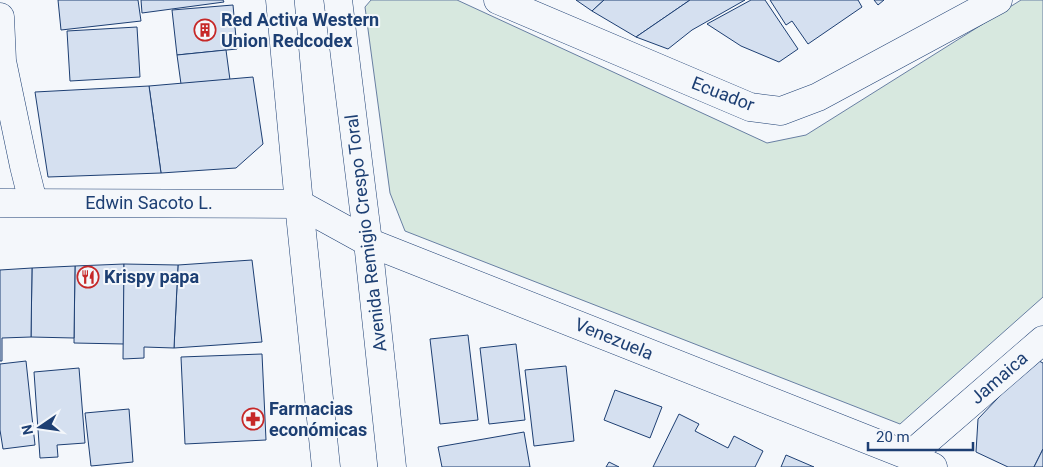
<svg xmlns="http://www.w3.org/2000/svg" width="1043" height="467" viewBox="0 0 1043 467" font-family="Roboto,sans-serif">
<rect width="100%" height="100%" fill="#f4f7fb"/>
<path fill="#d7e8df" stroke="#687fa3" d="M371 0H457L767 143 806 135 1021 0H1043V297L900 424 405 231 390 193 365 7Z"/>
<g fill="#d5e0f0" stroke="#1d3f73">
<path d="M58 0H138L141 21 61 30Z"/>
<path d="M141 0H223L224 2 142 13Z"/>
<path d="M576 0H604L592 11Z"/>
<path d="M604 0H690L636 37 592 11Z"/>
<path d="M690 0H745L692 30 668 49 636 37Z"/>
<path d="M751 0H765L798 49 779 62 741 46 707 24Z"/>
<path d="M770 0H858L862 7 808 44 792 21 786 25Z"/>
<path d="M874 0H884L878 5Z"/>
<path d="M233 5 237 49 177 55 172 10Z"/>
<path d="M137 27 140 77 70 81 67 31Z"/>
<path d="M226 50 230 80 181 84 177 55Z"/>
<path d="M253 77 263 144 236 168 161 173 149 86Z"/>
<path d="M149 86 161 173 48 177 35 92Z"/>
<path d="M252 260 262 342 174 348 178 265Z"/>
<path d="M124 264V344L74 343 75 266Z"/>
<path d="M124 264 178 265 174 348 144 347V358L123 359Z"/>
<path d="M75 266 74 338 31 337 32 268Z"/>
<path d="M32 268 31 337 2 338V361H0V270Z"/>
<path d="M468 335 478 420 440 424 430 339Z"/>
<path d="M516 344 525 420 489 424 480 348Z"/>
<path d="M262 354 266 440 185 444 181 357Z"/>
<path d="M1035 359 1043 363V449L1034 467H1008L976 452 978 419Z"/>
<path d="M26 361 35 445 3 449 0 430V364Z"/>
<path d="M566 366 574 441 534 446 525 370Z"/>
<path d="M79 368 85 443 57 445 58 457 40 458 34 372Z"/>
<path d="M615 390 662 407 650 438 604 420Z"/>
<path d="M129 409 133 462 91 466 85 413Z"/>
<path d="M679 414 699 424 695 431 728 448 734 436 763 451 755 467H653Z"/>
<path d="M524 432 530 467H442L438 447Z"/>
<path d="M1043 449V467H1034Z"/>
<path d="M786 455 814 467H781Z"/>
<path d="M609 462 619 467H606Z"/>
</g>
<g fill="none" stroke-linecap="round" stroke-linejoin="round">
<g stroke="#1d3f73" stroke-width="29">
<g id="street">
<path d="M498 0 750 107 781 111 818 97 998 0"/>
<path d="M0 17 2 61 24 166 33 202"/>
<path d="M368 242 909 456 933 467"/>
<path d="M909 456 1043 340"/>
</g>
</g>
<g stroke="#1d3f73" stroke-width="29">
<g id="secondary">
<path d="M280 0 299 204 326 467"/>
<path d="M338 0 368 242 392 467"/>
<path d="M0 203 299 204 368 242"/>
</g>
</g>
<use href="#street" stroke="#f4f7fb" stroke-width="28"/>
<use href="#secondary" stroke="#f4f7fb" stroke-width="28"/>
</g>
<defs>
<g id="building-ring" transform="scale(1.125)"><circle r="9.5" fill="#f4f7fb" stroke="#c62828" stroke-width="1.5"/><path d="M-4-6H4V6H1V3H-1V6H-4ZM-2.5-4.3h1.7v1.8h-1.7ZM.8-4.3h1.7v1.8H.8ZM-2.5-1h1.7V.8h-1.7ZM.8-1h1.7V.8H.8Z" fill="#c62828"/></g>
<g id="restaurant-ring" transform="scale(1.125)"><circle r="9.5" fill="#f4f7fb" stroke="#c62828" stroke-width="1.5"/><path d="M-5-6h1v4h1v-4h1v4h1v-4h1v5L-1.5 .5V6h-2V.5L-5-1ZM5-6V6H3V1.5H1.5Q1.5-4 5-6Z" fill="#c62828"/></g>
<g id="pharmacy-ring" transform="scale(1.125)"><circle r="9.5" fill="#f4f7fb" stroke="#c62828" stroke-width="1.5"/><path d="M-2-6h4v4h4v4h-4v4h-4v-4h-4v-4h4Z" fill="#c62828"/></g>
</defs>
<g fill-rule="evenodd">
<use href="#building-ring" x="205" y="30"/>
<use href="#restaurant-ring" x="88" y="277"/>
<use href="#pharmacy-ring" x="253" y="419"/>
</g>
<g text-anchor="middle" stroke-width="4" stroke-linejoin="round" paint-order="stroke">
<g font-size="18" font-weight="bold" fill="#1d3f73" stroke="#f4f7fb" text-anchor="start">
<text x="221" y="26">Red Activa Western<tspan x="221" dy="21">Union Redcodex</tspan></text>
<text x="104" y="283">Krispy papa</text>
<text x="269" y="415">Farmacias<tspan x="269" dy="21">económicas</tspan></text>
</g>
<g font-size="18" fill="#1d3f73" stroke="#f4f7fb">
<text transform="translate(723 94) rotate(21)" y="6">Ecuador</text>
<text x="149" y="209">Edwin Sacoto L.</text>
<text transform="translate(366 233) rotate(-97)" y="6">Avenida Remigio Crespo Toral</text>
<text transform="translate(614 339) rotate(22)" y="6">Venezuela</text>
<text transform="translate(999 378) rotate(-41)" y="6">Jamaica</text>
</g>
</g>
<g transform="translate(40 427) rotate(257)" stroke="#f4f7fb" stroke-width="4" paint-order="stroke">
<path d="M0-4L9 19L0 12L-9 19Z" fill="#1d3f73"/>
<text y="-8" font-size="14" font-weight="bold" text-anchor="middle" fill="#1d3f73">N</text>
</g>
<path d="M868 442v8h105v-8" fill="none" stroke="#1d3f73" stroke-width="2.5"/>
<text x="876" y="442" font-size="15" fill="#1d3f73" stroke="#f4f7fb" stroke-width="4" paint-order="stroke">20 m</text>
</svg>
